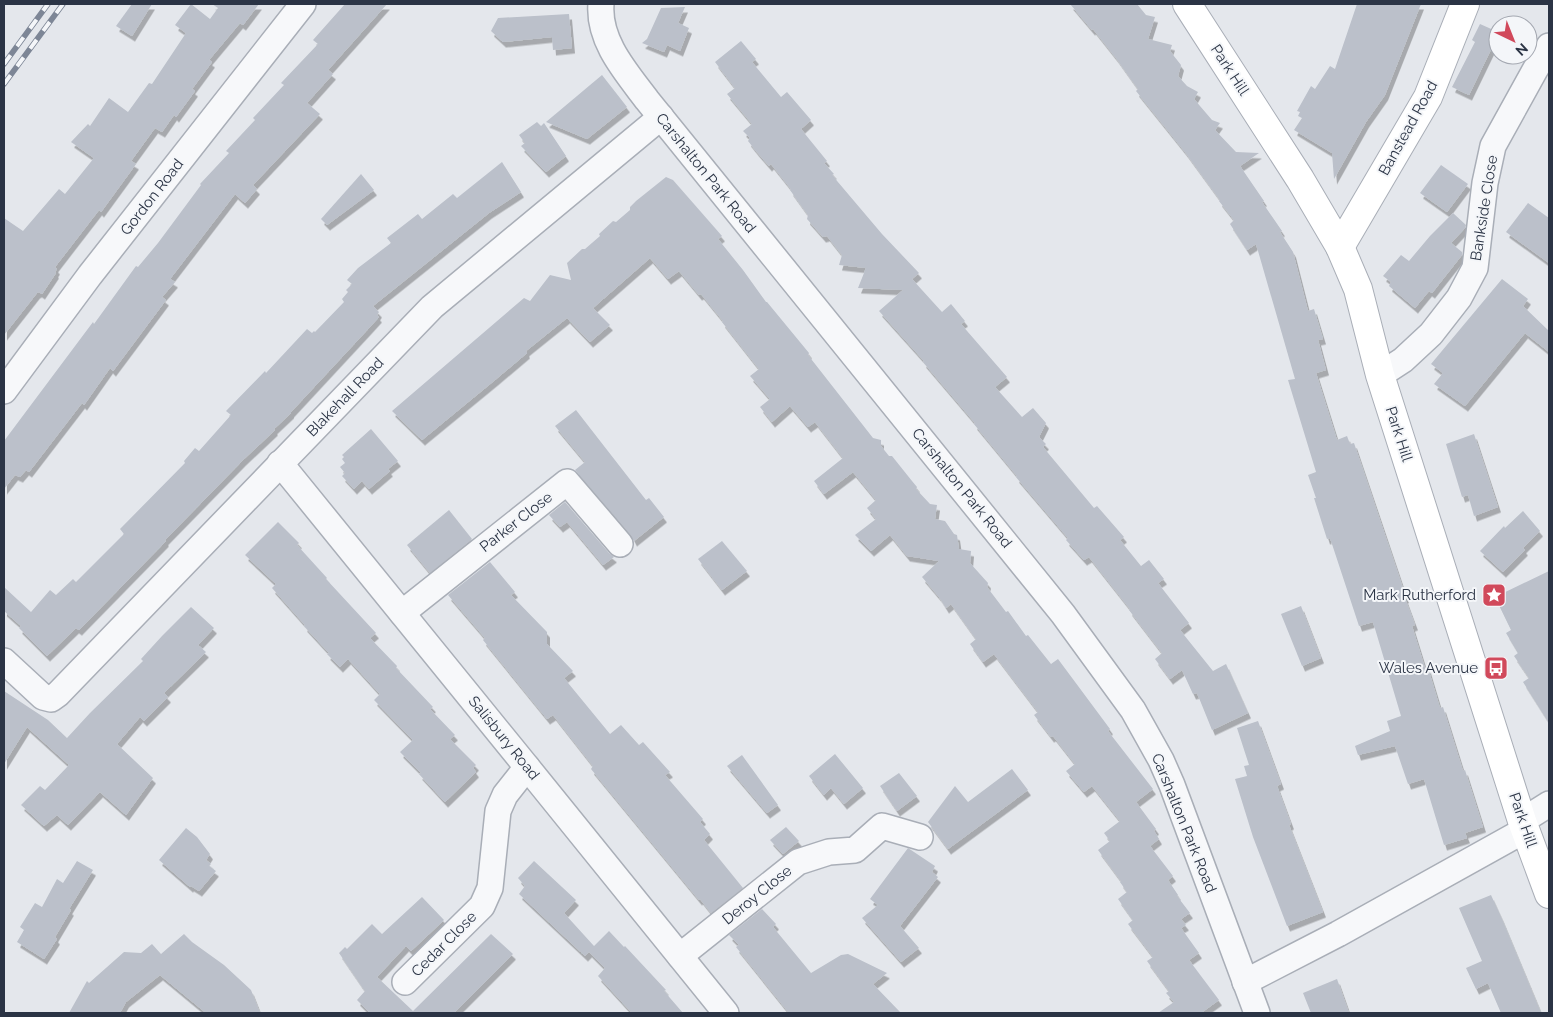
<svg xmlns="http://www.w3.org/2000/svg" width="1553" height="1017" viewBox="0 0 1553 1017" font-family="Raleway,sans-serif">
<defs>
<filter id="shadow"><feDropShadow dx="3" dy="5.5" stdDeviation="0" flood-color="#0004"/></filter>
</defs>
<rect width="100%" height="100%" fill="#e4e7ec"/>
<g fill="#bbc0ca" filter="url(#shadow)">
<path d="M132 4H152L132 36 116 26Z"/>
<path d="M191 4 210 19 218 8 212 4H259L243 25 240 23 209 60 212 62 192 89 195 91 176 117 174 115 162 132 155 128 131 161 136 164 101 212 99 210 55 267 57 269 55 272 56 273 42 294 39 292 37 293 4 335V218L23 231 59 189 65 194 94 158 71 142 88 124 90 126 109 98 128 112 149 83 152 84 186 33 175 25Z"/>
<path d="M345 4H387L328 70 333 74 307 103 320 114 253 185 257 189 245 203 235 194 170 279 175 282 162 297 166 300 113 371 110 368 84 405 82 403 29 472 26 470 20 477 15 475 4 489V441L93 322 94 324 136 266 138 267 158 243 201 185 200 184 229 153 226 151 255 120 253 118 284 85 281 83 318 44 313 40Z"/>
<path d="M1070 4H1137L1146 15 1155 17 1148 39 1172 45 1170 51 1181 65 1178 76 1187 86 1198 92 1194 99 1212 120 1220 123 1215 130 1236 152 1259 153 1240 166 1264 201 1262 202 1282 231 1280 232 1293 252 1308 311 1314 309 1323 339 1318 340 1326 370 1316 373 1337 440 1347 436 1350 444 1354 443 1406 597 1405 598 1415 625 1412 626 1425 668H1428L1440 708 1443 707 1463 771 1465 770 1483 827 1465 833 1467 838 1444 845 1424 779 1408 784 1395 746 1358 755 1355 746 1390 731 1387 721 1401 716 1373 622 1359 626 1330 538 1327 539 1314 498H1316L1308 475 1316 472 1288 380 1295 379 1256 244 1247 250 1230 224 1234 220 1219 201 1220 200 1185 152 1136 91 1138 89 1116 58 1093 29 1092 30Z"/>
<path d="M1357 4H1421L1385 95 1366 122 1334 179 1332 153 1294 130 1302 118 1298 116 1300 112 1297 111 1311 86 1315 89 1330 66 1335 69Z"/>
<path d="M685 7 678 23 689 28 680 51 667 45 664 52 642 43 647 39 661 8Z"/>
<path d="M569 14 572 48 553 50 552 37 503 42 491 31 498 18Z"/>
<path d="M1480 24 1498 32V35L1469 95 1452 87 1475 42 1472 40Z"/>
<path d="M741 41 756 59 752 62 781 97 787 92 811 120 801 129 827 161 824 163 834 174 832 175 882 234 919 273 912 279 942 312 951 304 965 321 961 324 1007 377 995 387 1022 417 1033 408 1046 423 1039 437 1046 444 1043 447 1094 508 1097 506 1124 537 1120 540 1141 566 1149 560 1164 579 1158 583 1189 623 1180 630 1213 671 1226 664 1248 713 1212 730 1197 693 1193 694 1182 670 1170 679 1155 659 1162 653 1129 610 1130 609 1089 557 1084 560 1066 540 1068 538 1016 477 1017 476 974 424 975 423 923 362 924 361 879 311 903 290 858 288 866 268 839 265 842 255 827 236 823 237 807 219 808 215 790 190 791 189 771 164 769 166 756 151 748 141 750 138 743 131 752 124 727 94 735 88 715 62Z"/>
<path d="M602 75 627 107 587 139 546 122Z"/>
<path d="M537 122 541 126 544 123 566 156 546 172 521 146 525 143 519 135Z"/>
<path d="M502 162 521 192 489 213 373 306 379 312 377 315 379 317 369 328 291 412V413L274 429 275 430 243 460 165 540 166 541 79 630 76 628 47 656 19 628 21 626 4 611V587L31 612 50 590 56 595 73 579 76 582 124 534 120 529 185 463 184 461 195 448 199 451 231 415 226 411 265 371 266 373 307 329 312 333 314 331 315 332 344 302 342 299 348 292 346 290 352 284 347 280 358 268 391 243 387 238 418 214 422 219 453 194 457 198Z"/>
<path d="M1441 165 1468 184 1447 212 1420 193Z"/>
<path d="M361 174 374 190 327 225 321 219Z"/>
<path d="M666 177 673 180 722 236 718 239 743 270 766 302H767L809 353 808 355 873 438 881 440V446L889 456H892L912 481 917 487 916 489 930 504 937 505 935 519 945 521 954 534 957 535 959 549 971 551 970 563 988 583 987 587 1006 612 1008 611 1026 636 1028 635 1051 664 1058 659 1110 729 1108 731 1153 789 1136 802 1156 829 1154 831 1159 839 1150 846 1173 876 1168 880 1178 895 1177 896 1190 913 1181 919 1186 925 1181 928 1199 953 1189 960 1219 1000 1201 1013H1158L1174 1002 1166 993 1169 991 1147 961 1153 957 1128 924 1133 920 1118 899 1127 892 1120 882 1121 881 1098 850 1110 841 1104 833 1120 821 1092 786 1084 792 1066 771 1075 764 1053 736 1051 737 1034 715 1038 712 994 654 983 662 970 644 976 639 951 604 946 608 939 597 922 577 939 561 907 556 890 535 871 551 855 535 876 519 867 508 876 500 853 472 824 494 814 481 843 458 815 422 808 427 790 406 772 422 760 407 770 399 750 376 759 369 722 322 723 321 701 294 699 295 679 271 668 279 650 258 593 308 610 325 590 342 567 318 526 351 527 353 495 380 422 440 392 411 524 298 530 301 550 275 571 280 567 263 582 249H585L600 236 599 234 613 221 616 222 630 210V207L636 201Z"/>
<path d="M1528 203 1549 218V263L1506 232Z"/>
<path d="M1453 213 1466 225 1465 228 1451 243 1462 252V255L1432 293 1429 291 1415 308 1389 286 1391 282 1383 276 1401 255 1409 261 1430 236Z"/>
<path d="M1502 279 1528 299 1523 306 1549 331V352L1525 333 1465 406 1434 384 1443 373 1431 364Z"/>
<path d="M576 410 646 500 649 498 664 517 634 541 631 535 575 470 585 462 555 426Z"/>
<path d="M371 429 398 461 388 469 390 471 369 489 362 481 354 489 342 476 345 473 340 467 345 463 342 459 344 457 342 455Z"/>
<path d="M1474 434 1498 507 1474 516 1468 495 1462 497 1446 444Z"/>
<path d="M565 502 609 553 614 557 603 565 567 522 560 527 549 515Z"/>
<path d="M449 510 472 539 430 573 407 545Z"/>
<path d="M1523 511 1540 531 1523 548 1525 550 1503 572 1480 551 1504 526 1505 528Z"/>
<path d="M278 522 299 543 297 545 327 578 326 579 376 633 370 638 397 666 396 668 433 707 430 709 455 735 450 739 476 765 473 768 476 772 445 802 419 774 421 773 400 752 413 740 374 700 380 694 348 659 340 667 327 654 329 653 304 626 305 625 272 588 276 584 245 555Z"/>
<path d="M722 541 747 571 722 590 698 559Z"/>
<path d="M490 562 515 592 511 595 547 632V644L573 671 564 678 610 734 621 725 639 745 643 742 670 772 665 775 703 819 700 822 710 834 704 840 743 888 711 913 700 899 699 900 591 769 593 766 553 715 547 719 483 640 485 638 448 595Z"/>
<path d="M1549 571V723L1523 682 1529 678 1514 656 1518 653 1506 633 1511 630 1495 597Z"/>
<path d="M1301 606 1321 658 1302 666 1281 614Z"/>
<path d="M191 607 214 628 198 645 206 652 164 693 168 697 144 721 140 717 117 744 153 778 126 815 100 792 68 825 57 815 44 826 21 805 40 786 45 790 69 765 27 727 4 764V691L48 720 67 738 90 713 143 661 141 659 162 636Z"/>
<path d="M1258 721 1281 784 1277 786 1291 824 1289 825 1323 912 1287 926 1253 837 1235 779 1247 776 1244 766 1249 765 1237 728Z"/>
<path d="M835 754 863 788 844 804 831 788 824 795 809 776Z"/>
<path d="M742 755 778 805 767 813 727 766Z"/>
<path d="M1012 769 1028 790 948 849 928 822 955 786 968 802Z"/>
<path d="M899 773 917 796 897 811 880 786Z"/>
<path d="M786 827 799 841 783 854 770 840Z"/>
<path d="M186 828 197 837 210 854 206 860 211 864 209 866 216 871 199 891 191 886 190 887 159 860Z"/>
<path d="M908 848 935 866 932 872 938 877 900 926 919 948 901 962 862 918 878 905 870 899Z"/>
<path d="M77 861 93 870 69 909 71 910 55 937 57 939 44 959 17 942 24 930 20 927 35 903 42 907 57 879 63 883Z"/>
<path d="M534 861 576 900 564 913 594 946 609 931 624 947 625 946 666 990 664 991 683 1013H632L598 976 605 968 589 952 585 956 519 894 525 886 518 878Z"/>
<path d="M1491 895 1501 917 1541 1013H1501L1488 983 1476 989 1466 968 1482 961 1459 908Z"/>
<path d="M422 897 444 920 411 951 406 946 377 977 413 1011 491 934 513 954 454 1013H370L357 1000 365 991 339 953 345 947 347 949 372 924 382 934Z"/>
<path d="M762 909 776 924 773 927 811 973 841 955 848 954 887 973 873 984 901 1013H789L736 947 739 945 729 935Z"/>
<path d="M184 934 192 942 224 965 251 990 260 1013H206L160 975 126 1002 120 1013H69L87 981 89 983 124 952 141 953 152 944 161 954Z"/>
<path d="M1337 979 1349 1013H1311L1303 993Z"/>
</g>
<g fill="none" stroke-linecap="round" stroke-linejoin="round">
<g stroke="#a9aeb7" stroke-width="28">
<g id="street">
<path d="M601 4C598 41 626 72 647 100L1063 614 1133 710 1161 760 1172 785 1257 1013"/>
<path d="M1380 375 1403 360 1431 334 1459 298 1475 268 1485 183 1493 146 1535 70 1549 46"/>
<path d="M4 391 90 275 303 4"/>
<path d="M280 463 527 767 726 1013"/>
<path d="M402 613 567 482 620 544"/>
<path d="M4 661 43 697 51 699 58 694 432 307 661 117"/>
<path d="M1522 821 1549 804"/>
<path d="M680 956 798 862 829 852 855 850 882 826 920 837"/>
<path d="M405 982 482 906 490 888 498 811 505 795 527 767"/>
<path d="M1245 982 1338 934 1525 830"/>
</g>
</g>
<g stroke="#a9aeb7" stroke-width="30">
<g id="secondary">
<path d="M1187 4 1300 179 1340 247 1358 289 1380 375 1522 821 1549 894"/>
<path d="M1340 247 1428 97 1465 4"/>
</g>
</g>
<use href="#street" stroke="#f7f8fa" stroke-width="25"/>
<use href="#secondary" stroke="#fff" stroke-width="28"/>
<g stroke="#7d8696" stroke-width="5.5">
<g id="rail">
<path d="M4 64 48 4"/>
<path d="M4 84 63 4"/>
</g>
</g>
<use href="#rail" stroke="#f4f6f9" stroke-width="4" stroke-dasharray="11" stroke-linecap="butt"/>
</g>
<defs>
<g id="sight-square" transform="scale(1.25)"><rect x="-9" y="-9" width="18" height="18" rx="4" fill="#d1495b" stroke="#f4f6f9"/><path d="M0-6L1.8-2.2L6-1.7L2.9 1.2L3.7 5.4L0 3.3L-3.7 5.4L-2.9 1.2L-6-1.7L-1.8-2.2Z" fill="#fff"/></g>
<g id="bus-square" transform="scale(1.25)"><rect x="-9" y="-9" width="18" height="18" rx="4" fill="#d1495b" stroke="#f4f6f9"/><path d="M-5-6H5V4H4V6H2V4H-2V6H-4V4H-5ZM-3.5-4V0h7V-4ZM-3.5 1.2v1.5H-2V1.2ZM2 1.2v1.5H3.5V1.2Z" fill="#fff"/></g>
</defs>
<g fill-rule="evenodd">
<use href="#sight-square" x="1494" y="595"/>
<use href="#bus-square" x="1496" y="668"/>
</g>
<g text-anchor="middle" stroke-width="4" stroke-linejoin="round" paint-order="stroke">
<g font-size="15" fill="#2b3445" stroke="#f4f6f9">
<text transform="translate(1230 70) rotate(57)" y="5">Park Hill</text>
<text transform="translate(1408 128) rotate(-61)" y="5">Banstead Road</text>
<text transform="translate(706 173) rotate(51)" y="5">Carshalton Park Road</text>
<text transform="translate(152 197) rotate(-52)" y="5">Gordon Road</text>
<text transform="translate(1484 208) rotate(-81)" y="5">Bankside Close</text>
<text transform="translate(345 397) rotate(-46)" y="5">Blakehall Road</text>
<text transform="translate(1399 434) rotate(72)" y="5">Park Hill</text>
<text transform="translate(962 488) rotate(51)" y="5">Carshalton Park Road</text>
<text transform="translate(516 522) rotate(-38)" y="5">Parker Close</text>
<text transform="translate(504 738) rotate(51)" y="5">Salisbury Road</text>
<text transform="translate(1523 820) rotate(71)" y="5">Park Hill</text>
<text transform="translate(1184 823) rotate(68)" y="5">Carshalton Park Road</text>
<text transform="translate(757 895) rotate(-39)" y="5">Deroy Close</text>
<text transform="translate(444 944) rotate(-45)" y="5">Cedar Close</text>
</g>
<g font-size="15" fill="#2b3445" stroke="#f4f6f9" text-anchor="end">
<text x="1476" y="600">Mark Rutherford</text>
<text x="1478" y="673">Wales Avenue</text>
</g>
</g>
<rect width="1553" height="1017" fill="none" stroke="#2b3445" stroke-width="10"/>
<g transform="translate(1513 40) rotate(137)"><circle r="24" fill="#f4f6f9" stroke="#a4a8b1"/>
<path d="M0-4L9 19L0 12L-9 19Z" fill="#d1495b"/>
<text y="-8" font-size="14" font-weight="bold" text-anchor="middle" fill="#2b3445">N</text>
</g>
</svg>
